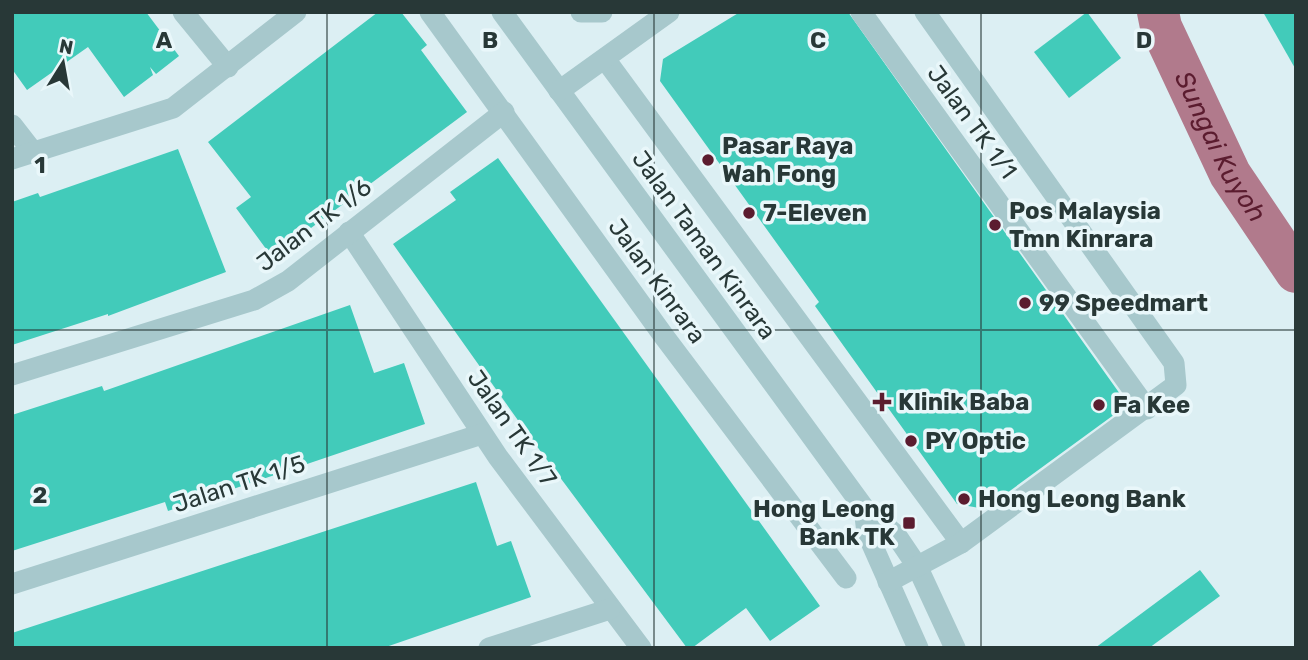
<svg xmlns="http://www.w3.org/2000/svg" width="1308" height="660" viewBox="0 0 1308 660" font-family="Rubik,sans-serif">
<rect width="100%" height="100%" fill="#dceff3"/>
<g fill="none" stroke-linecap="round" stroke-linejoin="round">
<path stroke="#b17a8c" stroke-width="42" id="s1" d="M1158 12 1161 27 1230 174 1296 272"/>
</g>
<g fill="#42cbba">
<path d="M12 12H146L179 56 156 74 150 67 153 75 124 97 88 47 27 90 12 69Z"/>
<path d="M378 12H401L427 45 421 50 467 112 272 257 236 208 251 197 208 142Z"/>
<path d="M740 12H848L1125 401 1126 406 985 509 957 504 815 306 819 302 660 81 663 59Z"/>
<path d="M1087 12 1121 58 1069 98 1034 52Z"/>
<path d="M1263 12H1296V70Z"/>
<path d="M178 149 226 272 108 316V314L12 345V202L38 193 40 197Z"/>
<path d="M498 158 820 606 770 641 746 608 692 648H687L527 433 393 244 456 200 450 192Z"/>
<path d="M350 305 374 373 404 363 425 424 168 511 165 502 12 551V415L102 386 104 391Z"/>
<path d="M476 482 497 546 511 541 531 597 383 648H12V633Z"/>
<path d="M1200 570 1220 596 1149 648H1095Z"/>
</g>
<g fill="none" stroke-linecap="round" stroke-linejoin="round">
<g stroke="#a7c8cc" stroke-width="21">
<path d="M183 12 228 67"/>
<path d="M430 12 663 335 846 578"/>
<path d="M502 12 864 508 896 535 917 566 955 648"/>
<path d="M581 12H602"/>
<path d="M861 12 1147 409"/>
<path d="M605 59 961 543"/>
<path d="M559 91 669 12"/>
<path d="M12 125 33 152"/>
<path d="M12 159 173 108 296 12"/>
<path d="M349 232 498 457 641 648"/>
<path d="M12 375 254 300 288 281 504 112"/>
<path d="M864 508 867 533 918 648"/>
<path d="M888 582 961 543 1176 385 1174 363 925 12"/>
<path d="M12 584 482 434"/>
<path d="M489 648 610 609"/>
</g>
</g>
<path fill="none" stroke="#283837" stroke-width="2" stroke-opacity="0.55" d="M327 12V648M654 12V648M981 12V648M12 330H1296"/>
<g fill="#5b1c2f" stroke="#e9f7fa" stroke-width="2.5">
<circle cx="708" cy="160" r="7"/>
<circle cx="749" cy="213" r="7"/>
<circle cx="995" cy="225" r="7"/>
<circle cx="1025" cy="303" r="7"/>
<path d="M878.5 391.5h7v7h7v7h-7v7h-7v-7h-7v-7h7z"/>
<circle cx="1099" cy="405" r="7"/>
<circle cx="911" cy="441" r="7"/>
<circle cx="964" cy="499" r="7"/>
<rect x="902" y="516" width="14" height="14" rx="3.5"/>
</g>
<g text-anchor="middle" stroke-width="7" stroke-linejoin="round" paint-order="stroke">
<g font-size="24" fill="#283837" stroke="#e9f7fa">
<text transform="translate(972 122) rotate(54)" y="8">Jalan TK 1/1</text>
<text transform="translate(314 225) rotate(-37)" y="8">Jalan TK 1/6</text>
<text transform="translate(704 245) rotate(54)" y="8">Jalan Taman Kinrara</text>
<text transform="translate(657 281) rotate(54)" y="8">Jalan Kinrara</text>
<text transform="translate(512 428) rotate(55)" y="8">Jalan TK 1/7</text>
<text transform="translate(239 484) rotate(-18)" y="8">Jalan TK 1/5</text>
</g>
<g font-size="24" font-weight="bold" fill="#283837" stroke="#e9f7fa" text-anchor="start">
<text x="722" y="154">Pasar Raya<tspan x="722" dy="28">Wah Fong</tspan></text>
<text x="1009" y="219">Pos Malaysia<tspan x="1009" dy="28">Tmn Kinrara</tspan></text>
<text x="763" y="221">7-Eleven</text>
<text x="1039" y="311">99 Speedmart</text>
<text x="898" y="410">Klinik Baba</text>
<text x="1113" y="413">Fa Kee</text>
<text x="925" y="449">PY Optic</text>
<text x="978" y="507">Hong Leong Bank</text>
<text x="895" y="517" text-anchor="end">Hong Leong<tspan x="895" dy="28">Bank TK</tspan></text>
</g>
<g font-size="26" font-style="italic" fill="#5b1c2f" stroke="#e9f7fa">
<text dy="9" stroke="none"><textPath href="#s1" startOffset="149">Sungai Kuyoh</textPath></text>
</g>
</g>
<g font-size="23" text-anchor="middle" font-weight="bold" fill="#283837" stroke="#e9f7fa" stroke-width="7" stroke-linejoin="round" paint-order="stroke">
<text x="164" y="48">A</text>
<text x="490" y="48">B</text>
<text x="818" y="48">C</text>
<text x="1144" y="48">D</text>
<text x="40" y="173">1</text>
<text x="40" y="503">2</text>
</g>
<rect width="1308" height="660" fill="none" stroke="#283837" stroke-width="28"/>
<g transform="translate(63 63) rotate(11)" stroke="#e9f7fa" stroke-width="5" paint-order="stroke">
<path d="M0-5L12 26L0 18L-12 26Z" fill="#283837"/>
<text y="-10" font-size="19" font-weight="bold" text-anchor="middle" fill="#283837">N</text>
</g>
</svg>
